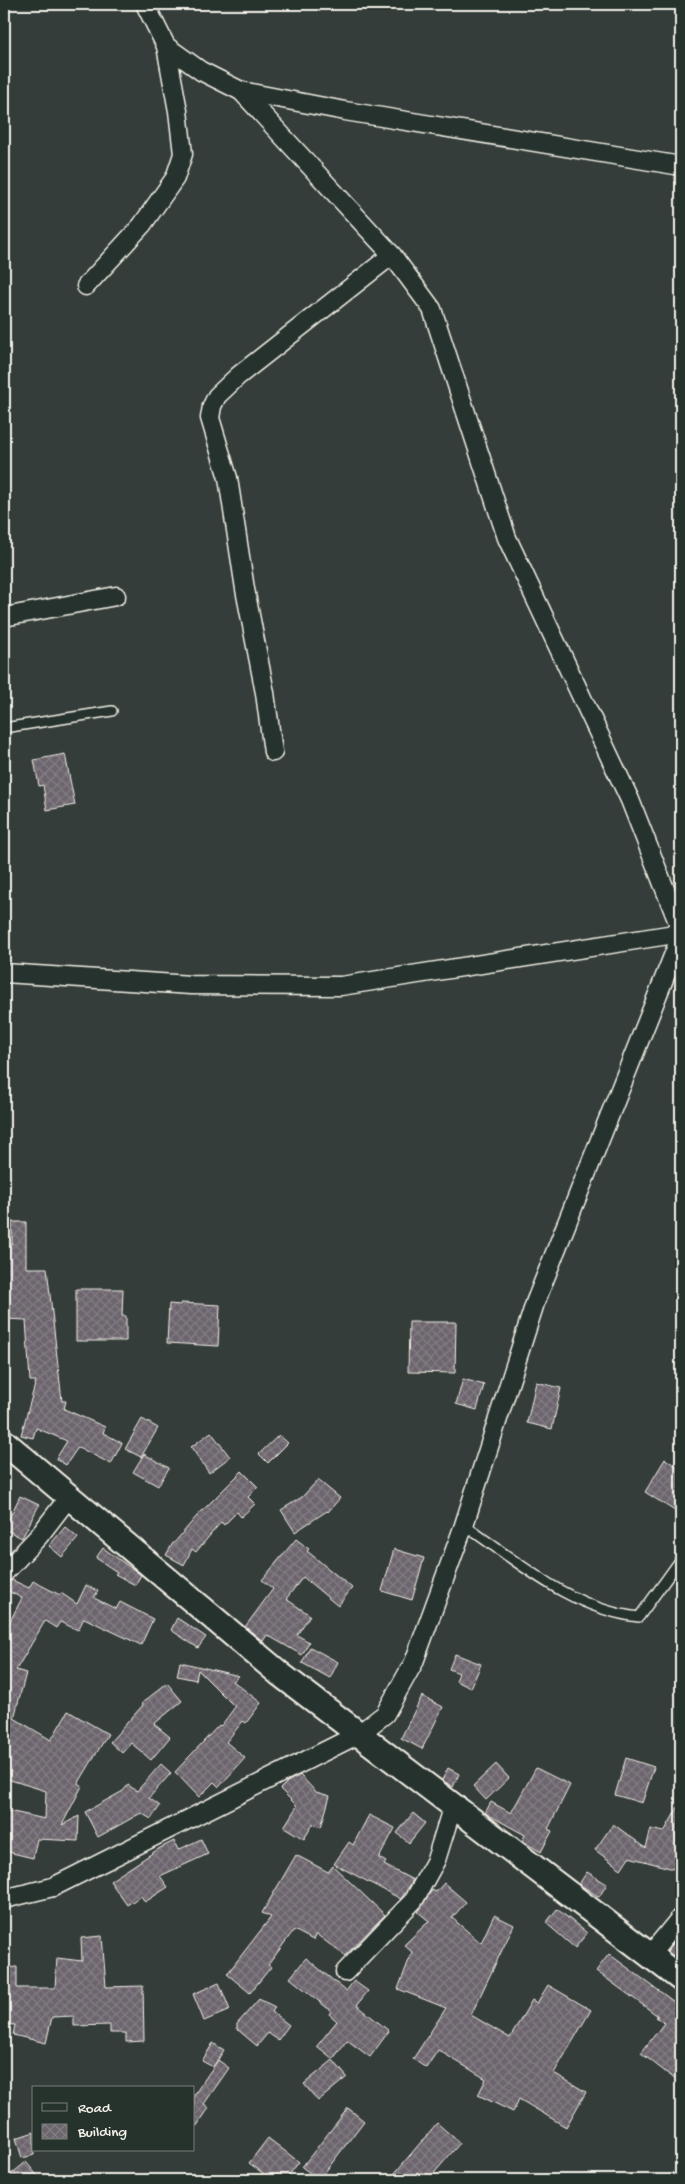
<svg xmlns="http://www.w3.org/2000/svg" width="685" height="2184" viewBox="0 0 685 2184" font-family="'Gochi Hand',sans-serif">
<defs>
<pattern id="building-cross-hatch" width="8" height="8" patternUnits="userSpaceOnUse" patternTransform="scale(1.25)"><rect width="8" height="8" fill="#6d656e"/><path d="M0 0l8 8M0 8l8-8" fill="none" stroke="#827c83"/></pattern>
</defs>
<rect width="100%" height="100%" fill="#343d3a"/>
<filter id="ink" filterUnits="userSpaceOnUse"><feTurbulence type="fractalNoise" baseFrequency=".02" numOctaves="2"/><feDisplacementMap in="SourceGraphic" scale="10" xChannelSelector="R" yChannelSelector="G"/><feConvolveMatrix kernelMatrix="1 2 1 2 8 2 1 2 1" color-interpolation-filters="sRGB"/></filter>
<g filter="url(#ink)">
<g fill="url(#building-cross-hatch)" stroke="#f4f1e8">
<path d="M65 754 75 805 47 810 43 785 39 786 34 760Z"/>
<path d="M12 1222H26V1268H47L62 1401H66L64 1409 105 1427 103 1433 122 1443 111 1464 78 1447 66 1465 56 1459 67 1441 36 1428 33 1438 21 1435 36 1381H30L26 1320 4 1319V1245L12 1244Z"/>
<path d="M76 1289H123L122 1316H126V1341H76Z"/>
<path d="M181 1303 220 1305 218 1346 167 1343 169 1304 181 1305Z"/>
<path d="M409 1322H456L455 1373 408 1372Z"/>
<path d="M463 1379 484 1385 477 1410 456 1404Z"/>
<path d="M536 1382 561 1388 552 1429 527 1423Z"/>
<path d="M142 1419 158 1428 141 1457 125 1449Z"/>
<path d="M211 1432 230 1457 209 1473 191 1447Z"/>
<path d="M279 1435 288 1443 268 1463 259 1454Z"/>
<path d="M144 1454 169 1468 158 1486 133 1472Z"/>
<path d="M665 1459 681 1469V1515L645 1492Z"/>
<path d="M242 1471 258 1487 248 1497 255 1504 241 1517 237 1512 224 1525 221 1522 196 1552 192 1549 184 1565 166 1555 173 1543H174L197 1516Z"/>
<path d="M318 1480 340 1498 328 1512 327 1511 295 1532 281 1510 302 1497Z"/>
<path d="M20 1496 39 1505 22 1538 4 1529Z"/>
<path d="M65 1527 78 1538 62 1557 49 1546Z"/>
<path d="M296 1539 309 1549 307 1551 352 1588 338 1606 303 1577 286 1599 310 1615 297 1635 309 1642 302 1655 267 1635 263 1641 245 1627 273 1589 262 1580Z"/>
<path d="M103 1548 141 1575 135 1585 115 1574 117 1572 96 1558Z"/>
<path d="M394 1549 424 1558 412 1600 382 1591Z"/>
<path d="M12 1580 29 1588 33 1581 60 1595 61 1593 77 1604 86 1585 98 1591 94 1598 116 1609 120 1602 153 1619 141 1645 84 1618 78 1630 60 1622 56 1628 45 1621 16 1670 26 1673 14 1718 51 1740 68 1711 108 1734 78 1784 82 1786 62 1825 79 1816 78 1841 37 1839 33 1858 4 1851V1810L45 1819 46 1791 4 1778V1633L22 1598 4 1589 5 1583Z"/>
<path d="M177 1618 206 1637 198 1648 171 1630Z"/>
<path d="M310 1647 338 1662 330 1678 302 1663Z"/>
<path d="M455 1654 481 1664 471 1688 456 1681 459 1673 449 1669Z"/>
<path d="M180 1662 239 1676 233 1681 261 1703 246 1723 243 1721 226 1742 245 1758 219 1787 214 1782 199 1797 175 1772 219 1725 221 1726 235 1707 198 1670 196 1680 177 1676Z"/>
<path d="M167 1683 182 1701 154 1724 170 1737 151 1760 131 1743 122 1753 110 1742 143 1705 142 1703Z"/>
<path d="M422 1696 443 1707 422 1749 401 1738Z"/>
<path d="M626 1758 654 1767 642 1803 615 1795Z"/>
<path d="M161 1764 171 1773 149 1798 160 1806 151 1819 141 1813 98 1837 85 1812 123 1791 128 1785 137 1791Z"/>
<path d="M496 1764 509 1778 486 1800 473 1786Z"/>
<path d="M448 1768 459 1774 453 1787 442 1780Z"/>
<path d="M536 1768 570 1785 548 1829 552 1831 541 1852 522 1841 525 1835 485 1813 491 1802 511 1813Z"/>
<path d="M300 1775 316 1792 330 1796 321 1827 313 1824 304 1839 284 1827 297 1806 280 1789 287 1782Z"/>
<path d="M681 1802V1871L629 1857 621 1869 595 1850 613 1824 646 1848 651 1829 664 1832Z"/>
<path d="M413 1813 425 1823 409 1843 397 1833Z"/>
<path d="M369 1815 395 1828 379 1858 386 1862 384 1865 413 1880 401 1899 334 1864 349 1842 353 1845Z"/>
<path d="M201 1839 208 1854 160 1876 168 1887 145 1902 141 1896 127 1905 110 1881 160 1848 174 1841 178 1850Z"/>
<path d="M296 1855 328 1872 333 1866 385 1915 345 1956 316 1934 313 1940 294 1930 268 1965 271 1967 250 1993 227 1974 271 1917 262 1913Z"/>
<path d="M587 1872 607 1884 599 1897 579 1884Z"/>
<path d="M444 1883 466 1902 452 1918 481 1943 494 1915 514 1925 471 2015 510 2038 532 2000 537 2003 548 1985 591 2010 554 2073 586 2092 566 2127 519 2099 513 2112 478 2095 486 2079 438 2050 426 2068 413 2059 446 2008 398 1989 412 1952 404 1945 429 1921 418 1912 432 1890 436 1892Z"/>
<path d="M557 1909 587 1933 575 1948 546 1923Z"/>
<path d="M681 1934V1962L667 1951Z"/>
<path d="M102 1936 106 1987 143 1986 144 2041 126 2042V2033H110V2025L74 2026V2016L52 2017 46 2043 13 2035 15 2025 4 2024V1968L17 1967V1988H55L57 1958 82 1961 81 1938Z"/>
<path d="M609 1954 681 2007V2084L641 2053 664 2023 656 2017 658 2016 596 1971Z"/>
<path d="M306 1958 346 1991 354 1981 368 1991 357 2005 389 2031 370 2057 347 2040 333 2059 317 2046 337 2021 329 2014 331 2011 290 1978Z"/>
<path d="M219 1983 230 2010 204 2021 193 1994Z"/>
<path d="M259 1999 275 2007 272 2012 289 2025 278 2040 268 2033 257 2046 237 2029V2024Z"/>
<path d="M213 2043 224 2050 213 2067 202 2061Z"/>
<path d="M218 2060 229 2068 204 2104 209 2108 194 2130V2095Z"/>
<path d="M333 2060 347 2077 318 2101 304 2084Z"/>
<path d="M348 2108 364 2121 319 2180 302 2167Z"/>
<path d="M437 2123 460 2143 428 2180H389Z"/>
<path d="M34 2132V2155L22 2158 16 2138Z"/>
<path d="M268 2138 299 2162 285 2180H272L249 2163Z"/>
<path d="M26 2162 41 2180H4Z"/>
</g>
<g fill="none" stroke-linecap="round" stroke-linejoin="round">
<g stroke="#f4f1e8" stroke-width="12">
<g id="lane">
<path d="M4 728 112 711"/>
<path d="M464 1525C518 1562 572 1610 639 1617L681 1559"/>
</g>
</g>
<g stroke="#f4f1e8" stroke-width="21">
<g id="street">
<path d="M145 4 166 46 201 71 241 91 345 111 681 166"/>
<path d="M241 91 392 255 432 309 507 538 630 800 681 930"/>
<path d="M86 286 142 225 175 178 183 154 178 111 166 46"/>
<path d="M4 617 116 596"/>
<path d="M273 752 265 693 245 589 228 478 210 418 212 406 217 396 238 376 392 255"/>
<path d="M4 973 191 985 341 986 681 933"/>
<path d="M4 1573 39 1536 69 1497"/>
<path d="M4 1899 53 1887 359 1734 385 1714 414 1662 464 1525 535 1303 681 936"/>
<path d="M650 1955 681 1917"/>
<path d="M345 1972 414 1900 436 1860 453 1805"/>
</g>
</g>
<g stroke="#f4f1e8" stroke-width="28">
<path id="secondary" d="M4 1442 280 1674 681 1979"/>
</g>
<use href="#lane" stroke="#26332d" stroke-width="9"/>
<use href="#street" stroke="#26332d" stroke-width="18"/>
<use href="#secondary" stroke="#26332d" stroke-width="24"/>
</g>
</g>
<rect width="685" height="2184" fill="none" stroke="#26332d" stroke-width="20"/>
<rect x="10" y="10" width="665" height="2164" fill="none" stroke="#f4f1e8" stroke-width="2" filter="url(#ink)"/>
<rect x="32" y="2086" width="162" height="65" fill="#26332d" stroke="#787f78"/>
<rect x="42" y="2103" width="25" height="8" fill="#26332d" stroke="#787f78"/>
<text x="78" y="2112" font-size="15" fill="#f4f1e8">Road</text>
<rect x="42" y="2124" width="25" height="15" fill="url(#building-cross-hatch)" stroke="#787f78"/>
<text x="78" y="2136" font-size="15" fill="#f4f1e8">Building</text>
</svg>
